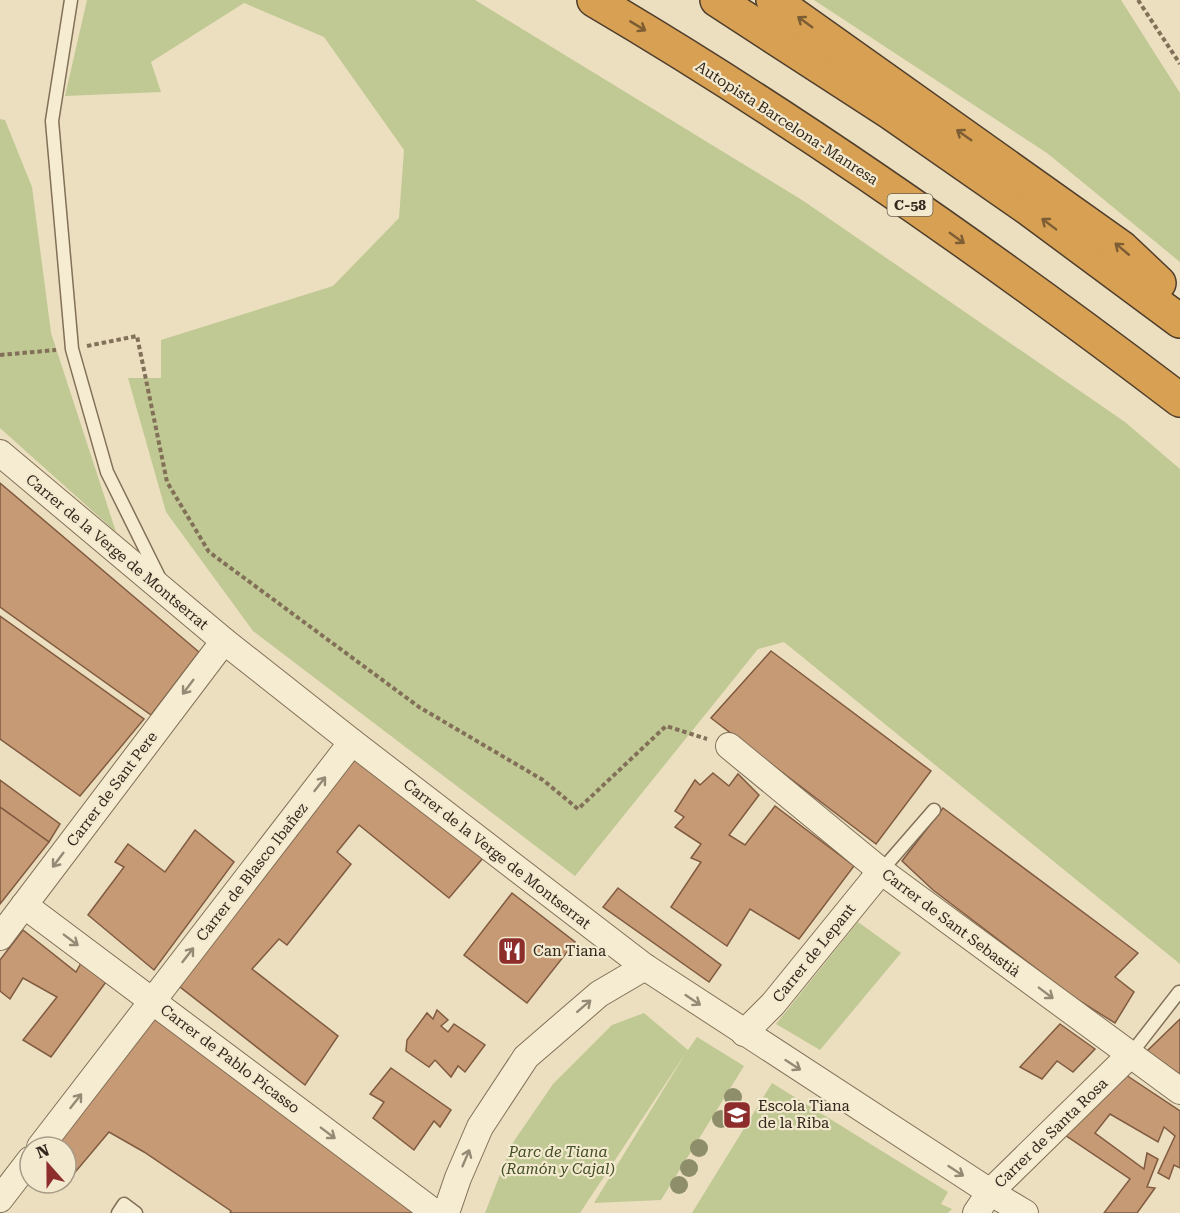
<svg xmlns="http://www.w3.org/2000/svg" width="1180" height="1213" viewBox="0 0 1180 1213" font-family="'Roboto Serif',serif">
<rect width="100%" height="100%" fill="#ebdfbf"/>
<g fill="#c0c894">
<path d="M87 0H475L802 200 1125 422 1180 469V964L784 642 758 649 575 876 253 631 166 512 128 378H161V340L333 286 399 218 404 150 324 37 244 3 151 62 161 92 65 96Z"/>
<path d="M814 0H1121L1180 93V262L1047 153Z"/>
<path d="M0 119 5 120 32 187 51 333 116 532 0 428Z"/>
<path d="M858 922 901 953 820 1050 776 1024Z"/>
<path d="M644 1013 688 1050 697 1037 744 1066 661 1200 594 1203 687 1051 580 1213H485L512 1144 553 1084 612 1025Z"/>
<path d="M772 1083 948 1192 941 1204 952 1209 948 1213H692Z"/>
</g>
<g fill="#c79a76" stroke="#805b40" stroke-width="1.5">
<path d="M0 483 199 652 151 715 0 607Z"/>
<path d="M0 616 144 719 80 796 0 739Z"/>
<path d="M771 651 931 771 876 844 711 718Z"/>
<path d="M352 755 483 858 449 898 359 825 337 852 351 864 287 945 279 939 252 969 338 1036 305 1085 175 983Z"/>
<path d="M713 773 729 786 738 774 759 795 729 835 745 845 775 806 854 866 799 939 750 909 727 946 671 907 701 862 691 858 701 844 675 827 684 817 675 811 695 780 700 785Z"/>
<path d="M0 780 60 824 49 842 0 807Z"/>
<path d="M0 807 49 842 0 904Z"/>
<path d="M943 808 1138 953 1115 977 1134 992 1115 1023 1075 998 933 890 902 861Z"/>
<path d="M195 830 234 862 154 970 88 915 124 867 115 862 128 844 165 872Z"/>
<path d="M618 888 721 965 709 982 603 907Z"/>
<path d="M512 893 575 942 527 1003 464 955Z"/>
<path d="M23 930 76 972 81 963 106 982 51 1057 23 1040 57 997 23 978 10 999 0 991V960Z"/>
<path d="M437 1010 448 1020 441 1026 448 1032 454 1024 485 1045 465 1072 458 1066 451 1077 435 1060 429 1067 406 1051 407 1040 427 1013 433 1019Z"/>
<path d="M154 1013 415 1213H230L231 1211 144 1152 109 1132 66 1183V1147H51Z"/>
<path d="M1180 1019V1077L1145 1053Z"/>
<path d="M1060 1024 1095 1049 1073 1072 1057 1061 1042 1079 1020 1067Z"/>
<path d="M391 1068 451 1110 440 1127 434 1121 414 1150 373 1118 384 1102 370 1094Z"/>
<path d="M1123 1073 1180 1111V1168L1174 1165 1169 1179 1158 1173 1175 1136 1164 1127 1158 1142 1110 1114 1095 1133 1144 1169 1147 1153 1158 1159 1147 1187 1155 1188 1137 1213H1104L1130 1179 1065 1135Z"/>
</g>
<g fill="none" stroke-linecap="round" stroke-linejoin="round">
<g stroke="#827058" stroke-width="15">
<g id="service">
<path d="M71 0 52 121 72 349 107 472 160 579"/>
<path d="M881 871 934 810"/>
<path d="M1130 1055 1179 992"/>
<path d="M118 1213 124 1204 136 1213"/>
</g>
</g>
<g stroke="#827058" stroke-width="28">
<g id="minor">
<path d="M0 453 224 641 352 742 645 967 990 1192 1025 1213"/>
<path d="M729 746 881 871 1180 1091"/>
<path d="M24 905 435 1213"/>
<path d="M0 937 224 641"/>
<path d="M744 1033 773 1004 881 871"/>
<path d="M40 1147 352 742"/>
<path d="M0 1199 30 1160"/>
<path d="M446 1213 458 1178 480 1127 526 1057 599 994 645 967"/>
<path d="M976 1213 990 1192 1130 1055"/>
</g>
</g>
<g stroke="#503e2d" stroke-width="36">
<g id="motorway">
<path d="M594 0C798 120 992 257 1180 400"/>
<path d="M717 0 891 113 1029 209 1180 321"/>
<path d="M773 0 1122 248 1159 283"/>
</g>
</g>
<g stroke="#827058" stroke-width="4" stroke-dasharray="4.5 3" stroke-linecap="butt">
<path d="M1138 0 1180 64"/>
<path d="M87 346 137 336 167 482 209 552 419 707 543 780 578 809 666 726 707 739"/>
<path d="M0 355 56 350"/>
</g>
<use href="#service" stroke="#f6ecd1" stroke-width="12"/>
<use href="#minor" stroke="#f6ecd1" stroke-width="26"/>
<use href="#motorway" stroke="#d7a052" stroke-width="33"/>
</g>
<g fill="#8e8f6a">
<circle cx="733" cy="1097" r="9"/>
<circle cx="721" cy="1119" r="9"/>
<circle cx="699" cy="1148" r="9"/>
<circle cx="689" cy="1168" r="9"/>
<circle cx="679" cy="1185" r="9"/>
</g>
<defs><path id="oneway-shaft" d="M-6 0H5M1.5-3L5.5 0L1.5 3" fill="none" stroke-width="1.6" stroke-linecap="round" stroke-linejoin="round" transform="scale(1.5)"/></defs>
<g stroke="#7c5d34">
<use href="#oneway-shaft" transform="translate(805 22) rotate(-144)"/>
<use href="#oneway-shaft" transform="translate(638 26) rotate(31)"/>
<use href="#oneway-shaft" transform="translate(964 135) rotate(-145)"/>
<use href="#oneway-shaft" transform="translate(1049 224) rotate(-143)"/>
<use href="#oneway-shaft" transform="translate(957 238) rotate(36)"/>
<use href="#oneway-shaft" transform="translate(1122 249) rotate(-140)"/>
</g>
<g stroke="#948a76">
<use href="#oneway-shaft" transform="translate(188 687) rotate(127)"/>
<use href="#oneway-shaft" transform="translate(320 784) rotate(-52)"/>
<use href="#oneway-shaft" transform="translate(58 860) rotate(127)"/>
<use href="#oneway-shaft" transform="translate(71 940) rotate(37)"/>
<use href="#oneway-shaft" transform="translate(188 955) rotate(-52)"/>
<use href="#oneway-shaft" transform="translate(1046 993) rotate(37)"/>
<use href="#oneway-shaft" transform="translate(693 1000) rotate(34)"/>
<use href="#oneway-shaft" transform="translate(584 1006) rotate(-41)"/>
<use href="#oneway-shaft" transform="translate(793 1065) rotate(33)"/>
<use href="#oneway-shaft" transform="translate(76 1101) rotate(-52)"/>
<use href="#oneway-shaft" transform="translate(328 1133) rotate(37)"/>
<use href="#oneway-shaft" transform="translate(466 1158) rotate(-67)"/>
<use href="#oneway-shaft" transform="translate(956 1171) rotate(33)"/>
</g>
<defs>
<g id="restaurant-square" transform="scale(1.5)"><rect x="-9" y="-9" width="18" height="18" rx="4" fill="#8e2e2c" stroke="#f3e9ce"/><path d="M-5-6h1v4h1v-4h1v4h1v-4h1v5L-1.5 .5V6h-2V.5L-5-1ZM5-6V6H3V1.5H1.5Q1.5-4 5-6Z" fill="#fff"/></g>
<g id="school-square" transform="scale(1.5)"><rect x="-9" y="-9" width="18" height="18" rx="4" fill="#8e2e2c" stroke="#f3e9ce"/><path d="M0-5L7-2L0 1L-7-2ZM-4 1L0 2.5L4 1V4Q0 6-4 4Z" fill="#fff"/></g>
</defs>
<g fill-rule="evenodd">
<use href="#restaurant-square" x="512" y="951"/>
<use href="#school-square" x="737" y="1115"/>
</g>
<g text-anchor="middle" stroke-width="4.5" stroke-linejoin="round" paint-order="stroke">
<rect fill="#f3e9ce" stroke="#6c6151" stroke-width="1.5" x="887.5" y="194" width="45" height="22" rx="4.5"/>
<g font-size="14" font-weight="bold" fill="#32271c">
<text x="910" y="210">C-58</text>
</g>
<g font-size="15" fill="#32271c" stroke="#f3e9ce">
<text transform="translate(787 123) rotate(33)" y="5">Autopista Barcelona-Manresa</text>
<text transform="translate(117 552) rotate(40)" y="5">Carrer de la Verge de Montserrat</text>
<text transform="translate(112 789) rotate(-53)" y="5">Carrer de Sant Pere</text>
<text transform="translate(497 854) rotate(38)" y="5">Carrer de la Verge de Montserrat</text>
<text transform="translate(252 872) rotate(-52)" y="5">Carrer de Blasco Ibañez</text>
<text transform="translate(951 923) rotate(37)" y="5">Carrer de Sant Sebastià</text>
<text transform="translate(814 953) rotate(-51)" y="5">Carrer de Lepant</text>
<text transform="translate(230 1059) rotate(37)" y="5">Carrer de Pablo Picasso</text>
<text transform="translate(1051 1133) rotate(-44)" y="5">Carrer de Santa Rosa</text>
</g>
<g font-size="15" fill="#32271c" stroke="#f3e9ce" text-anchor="start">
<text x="533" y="956">Can Tiana</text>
<text x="758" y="1111">Escola Tiana<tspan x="758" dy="17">de la Riba</tspan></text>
</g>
<g font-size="15" font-style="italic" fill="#424e24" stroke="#f3e9ce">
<text x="558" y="1157">Parc de Tiana<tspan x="558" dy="17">(Ramón y Cajal)</tspan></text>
</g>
</g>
<g transform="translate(48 1165) rotate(339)"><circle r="28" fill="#f3e9ce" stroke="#a69b87" stroke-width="1.5"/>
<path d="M0-4.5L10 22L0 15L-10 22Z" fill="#8e2e2c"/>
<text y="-9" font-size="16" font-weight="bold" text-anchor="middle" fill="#32271c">N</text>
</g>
</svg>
